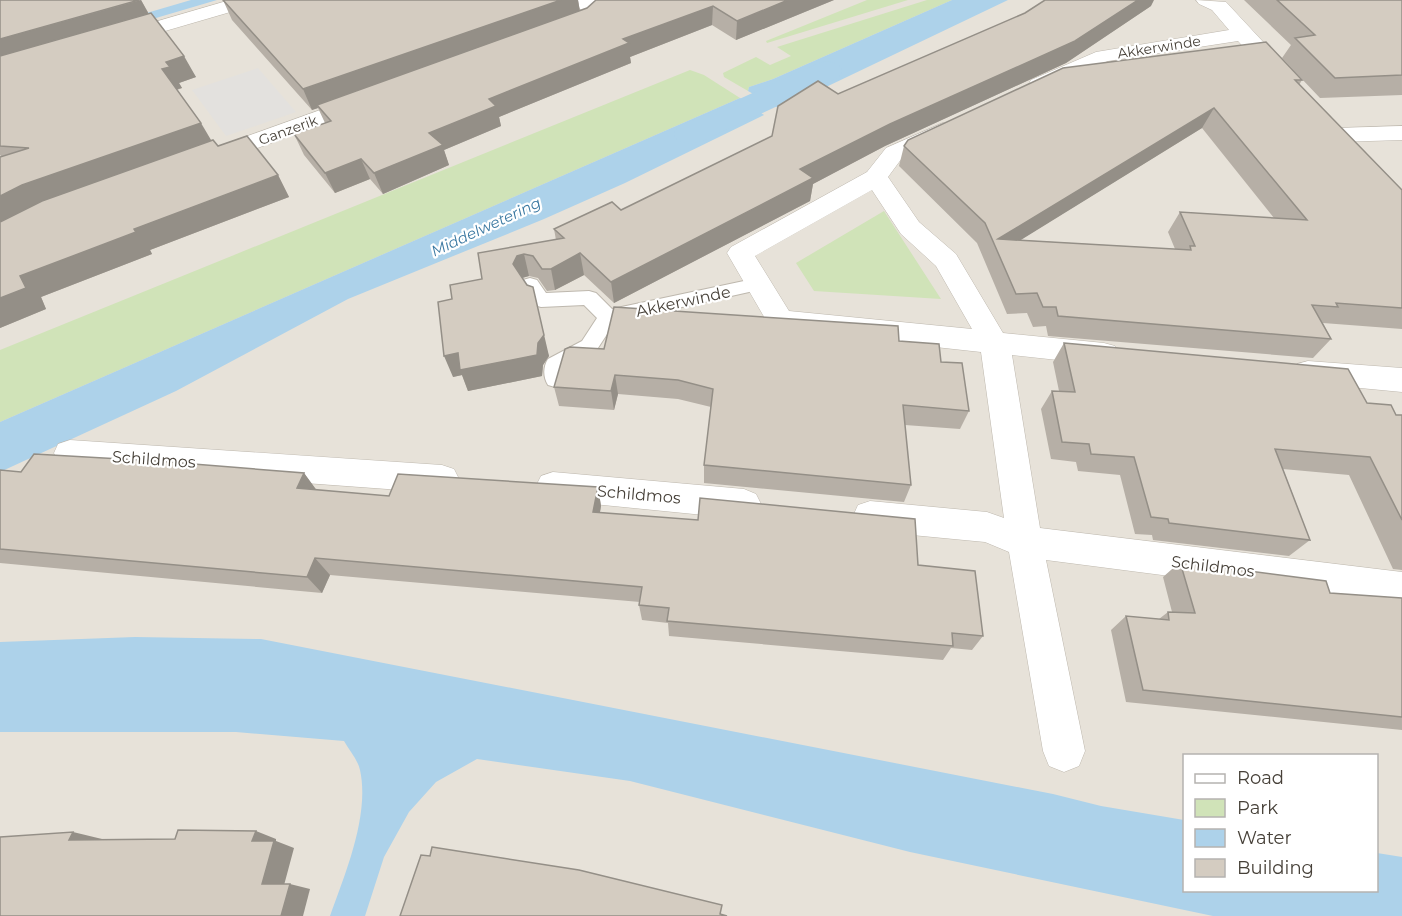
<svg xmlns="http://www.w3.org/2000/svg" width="1402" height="916" viewBox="0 0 1402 916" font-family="Montserrat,sans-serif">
<rect width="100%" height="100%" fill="#f4f1ea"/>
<path fill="#e7e2d9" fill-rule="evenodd" d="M0 0H1402V916H0ZM1184 756H1376V890H1184Z"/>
<g fill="#d0e3b8">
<path d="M867 0H908L767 43 766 41Z"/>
<path d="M927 0H952L773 79 749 87 748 91 724 77 723 73 756 57 770 65 791 56 777 47Z"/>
<path d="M690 70 704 75 740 98 0 422V350Z"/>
<path d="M884 211 941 299 814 291 796 263Z"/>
</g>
<path fill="#e3e1de" d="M258 68 296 112 226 136 192 90Z"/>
<g fill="#add2ea">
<path d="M191 0H217L0 64V56Z"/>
<path d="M952 0H1008L780 109 748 91 749 87 773 79Z"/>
<path d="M740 98 764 115 625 183 544 219 348 299 176 391 0 472V422Z"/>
<path d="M135 637 261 639 1053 794 1101 806 1184 820V890H1376L1377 853 1402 857V916H1213L910 852 630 781 477 759 436 782 409 812 384 857 365 916H330C345 874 370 815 360 770 358 760 349 750 344 741L236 732H0V642Z"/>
</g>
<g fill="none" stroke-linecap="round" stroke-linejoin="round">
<path fill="#add2ea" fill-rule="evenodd" d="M827 61 838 64 843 71 838 78 702 141 690 144 678 141 673 134 678 127 816 64Z"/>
<g stroke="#beb8ae" stroke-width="2">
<path id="service" d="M530 278 537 280 546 293 589 291 596 293 612 309 758 278 765 279 767 284 765 289 758 290 615 322 596 351 565 368V379L562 385 555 387 548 385C543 377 543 367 548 359L582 341 597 318 584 305 541 307 534 305 521 285 523 280Z"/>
</g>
<g stroke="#beb8ae" stroke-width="1">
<g id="minor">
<path d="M230 0H261L258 4 124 43H110L107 39 110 35Z"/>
<path d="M572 0H595L603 13C593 27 569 38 553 34L550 30C557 21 573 19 583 12Z"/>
<path d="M1196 0 1226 2 1292 73 1295 78 1292 83 1284 84 1276 83 1238 41 1108 61 1039 91 1031 90 1028 85 1031 80 1096 52 1229 30 1212 10 1199 4Z"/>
<path d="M365 94 373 96 376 101 373 106 219 162 211 164 203 162 199 157 203 152Z"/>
<path d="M943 123 951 125 955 130 951 135 902 158 888 177 919 222 956 254 1003 333 1104 343 1115 346 1119 354 1115 362 1104 365 1012 355 1040 528 1402 572V606L1046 560 1085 751 1079 766 1064 772 1049 766 1043 751 1009 552 985 542 870 531 858 527 853 516 858 505 870 501 987 512 1004 518 981 352 780 330 770 327 727 253 731 247 867 172 886 148ZM872 190 901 234 936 266 972 329 789 311 755 256Z"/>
<path d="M1402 126V140L1337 142 1329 140 1325 135 1329 130 1337 128Z"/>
<path d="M1308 361 1402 368V392L1308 383 1297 380 1293 372 1297 364Z"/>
<path d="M70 440 442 465 454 469 459 479 454 489 442 493 70 466 58 462 54 453 58 444Z"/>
<path d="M553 472 744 489 756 494 761 504 756 514 744 519 553 500 541 496 536 486 541 476Z"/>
</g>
</g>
<use href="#service" fill="#fff" fill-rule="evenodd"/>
<use href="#minor" fill="#fff" fill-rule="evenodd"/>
</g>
<g fill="#b6afa6" fill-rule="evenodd">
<path d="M0 0H141L149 14 196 77 179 83 182 88 177 90 211 141 218 146 278 175 289 197 150 250 152 254 41 297 46 309 0 328 2 157 0 155Z"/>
<path d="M223 0H578L580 11 834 0 736 40 712 25 630 57 631 63 499 117 501 126 444 150 449 165 383 194 370 179 335 193 304 155 294 134 325 123 318 108 312 110 232 20Z"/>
<path d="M1244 0H1402V95L1320 98 1282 58 1291 45Z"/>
<path d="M1151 6 1066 63 885 146 813 184 810 201 614 303 584 275 555 290 547 291 538 278 529 276 522 278 549 356 543 365 542 376 468 391 462 375 453 377 452 299 482 279 478 253 556 240 554 229 621 210 772 136 838 94Z"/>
<path d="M1063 68 1302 80 1299 85 1402 190V329L1323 323 1331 339 1313 358 1048 336 1046 326 1033 327 1027 313 1007 314 977 243 899 166 904 146ZM1202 128 1274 218 1180 212 1168 232 1175 249 1020 240Z"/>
<path d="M899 341 941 362 969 411 960 429 905 425 911 485 904 502 704 483V465L711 407 678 399 618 394 614 410 559 406 554 387 604 349Z"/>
<path d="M1064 343 1367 403 1396 415H1402V570L1393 569 1349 475 1283 469 1310 540 1289 556 1153 540 1152 535 1135 534 1120 475 1078 471 1076 462 1051 459 1041 409 1052 391H1059L1053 362Z"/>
<path d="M0 470 21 472 304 473 316 490 389 496 598 487 601 506 600 512 918 565 983 636 972 650 951 648 943 660 669 636 668 623 642 620 639 605 640 602 330 575 322 593 0 563Z"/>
<path d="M1180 562 1330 593 1402 598V730L1126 702 1111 630 1126 616 1159 619 1168 612H1172L1163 577Z"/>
</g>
<g fill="#948f87">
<path d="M141 0 152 20 0 65V39Z"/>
<path d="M561 0H578L580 12 317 105 318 108 312 110 303 89Z"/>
<path d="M788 0H834L736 40 737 21Z"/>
<path d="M1138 0H1154L1151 6 1066 63 885 146 813 184 810 201 614 303 611 282 800 169Z"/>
<path d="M713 6 712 25 630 57 631 63 499 117 501 126 444 150 449 165 383 194 374 173 429 133 489 99 623 39Z"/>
<path d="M184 56 196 77 179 83 182 88 174 90 162 69 166 62Z"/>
<path d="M1214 108 1202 128 998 254V239Z"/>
<path d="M201 123 214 145 0 227V196L22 185Z"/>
<path d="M361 159 370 179 335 193 325 173Z"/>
<path d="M278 175 289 197 150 250 152 254 41 297 46 309 0 328V298L20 276 134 229Z"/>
<path d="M580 253 584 275 555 290 551 269Z"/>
<path d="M524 254 529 276 522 278 513 264 517 256Z"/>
<path d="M533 287 549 356 543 365 542 376 468 391 462 375 453 377 444 356Z"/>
<path d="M615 375 618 394 614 410 611 391Z"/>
<path d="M304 473 318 492 297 488Z"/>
<path d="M598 487 601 506 597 529 593 512Z"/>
<path d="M315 558 330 575 322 593 307 577Z"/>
<path d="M256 831 276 839V841L294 848 283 889 262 884 252 841Z"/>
<path d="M73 832 102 839 99 847 69 840Z"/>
<path d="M290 884 310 889 303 916H281Z"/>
</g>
<g fill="#d4ccc1" stroke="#948f87" stroke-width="1.5" fill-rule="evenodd">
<path d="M0 0H139L0 39Z"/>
<path d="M223 0H561L303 89Z"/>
<path d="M596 0H788L737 21 713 6 623 39 629 43 489 99 496 106 429 133 443 145 374 173 361 159 325 173 294 134 331 121 317 105 587 8Z"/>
<path d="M1045 0H1138L1075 41 890 124 800 169 813 178 611 282 580 253 551 269H542L533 256 524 254 517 256 513 264 527 285 533 287 544 335 538 343 537 355 460 370 458 353 444 356 438 302 452 299 450 285 482 279 478 253 564 238 554 229 612 202 621 210 772 136 778 106 818 81 838 94 1025 13Z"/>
<path d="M1277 0H1402V75L1335 78 1295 38 1315 35Z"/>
<path d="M151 13 184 56 166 62 170 67 162 69 201 123 22 185 0 196V157L29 148 0 146V56Z"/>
<path d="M1266 42 1302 80H1295L1402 190V308L1336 303 1338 307 1312 305 1331 339 1058 316 1056 307H1043L1037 293 1016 294 985 223 904 146 908 140 1063 68ZM1214 108 1307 220 1180 212 1195 246H1190L1191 250 998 239Z"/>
<path d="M247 136 278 175 134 229 136 232 20 276 26 288 0 298V222L42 201 213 140 218 146Z"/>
<path d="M614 307 898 326 899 341 939 344 941 362 962 363 969 411 903 405 911 485 704 465 713 389 678 380 615 375 611 391 554 387 565 349 570 347 604 349Z"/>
<path d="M1064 343 1348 369 1367 403 1391 405 1396 415H1402V520L1370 457 1275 449 1310 540 1169 523 1168 519 1151 517 1134 457 1091 454 1089 444 1062 442 1052 391 1075 392Z"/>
<path d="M34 454 156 461 304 473 297 488 389 496 398 474 598 487 593 512 698 520 700 498 915 519 918 565 975 571 983 636 952 633 953 646 667 621 669 608 639 605 642 587 315 558 307 577 0 549V470L21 472Z"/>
<path d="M1180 562 1326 581 1330 593 1402 598V717L1143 690 1126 616 1169 620 1168 612 1195 613Z"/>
<path d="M178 830 256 831 252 841H274L262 884H290L281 916H0V837L73 832 69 840 175 839Z"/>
<path d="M432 847 579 870 722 905 720 914 727 916H400L421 855 430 856Z"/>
</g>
<g text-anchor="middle" stroke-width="4.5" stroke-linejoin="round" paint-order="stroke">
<g font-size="14" fill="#474139" stroke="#fff">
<text transform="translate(1159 47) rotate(-9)" y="5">Akkerwinde</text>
<text transform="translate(288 130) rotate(-20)" y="5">Ganzerik</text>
</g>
<g font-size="15" font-style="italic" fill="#3a78a1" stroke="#fff">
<text transform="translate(486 227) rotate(-25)" y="5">Middelwetering</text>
</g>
<g font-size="16" fill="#474139" stroke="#fff">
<text transform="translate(683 301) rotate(-12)" y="6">Akkerwinde</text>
<text transform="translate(154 459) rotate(4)" y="6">Schildmos</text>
<text transform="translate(639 494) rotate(5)" y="6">Schildmos</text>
<text transform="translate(1213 566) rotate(7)" y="6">Schildmos</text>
</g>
</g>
<rect x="1183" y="754" width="195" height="138" fill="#ffffff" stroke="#b5b3b0" stroke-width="1.5"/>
<rect x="1195" y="774" width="30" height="9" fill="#ffffff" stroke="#b5b3b0" stroke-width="1.5"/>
<text x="1237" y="784" font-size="18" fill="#474139">Road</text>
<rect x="1195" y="799" width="30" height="18" fill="#d0e3b8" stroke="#b5b3b0" stroke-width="1.5"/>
<text x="1237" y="814" font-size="18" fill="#474139">Park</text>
<rect x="1195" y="829" width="30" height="18" fill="#add2ea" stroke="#b5b3b0" stroke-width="1.5"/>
<text x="1237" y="844" font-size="18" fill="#474139">Water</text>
<rect x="1195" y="859" width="30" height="18" fill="#d4ccc1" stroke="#b5b3b0" stroke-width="1.5"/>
<text x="1237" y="874" font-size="18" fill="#474139">Building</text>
</svg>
